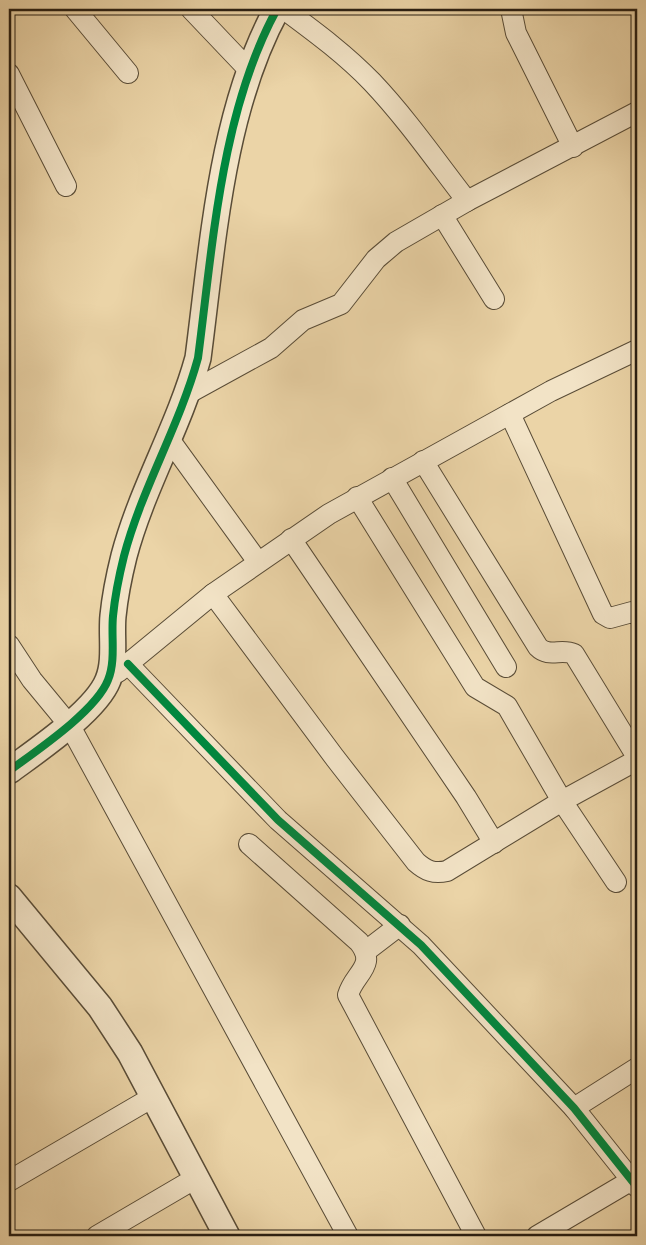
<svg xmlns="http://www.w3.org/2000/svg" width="646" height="1245" viewBox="0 0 646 1245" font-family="'Gentium Book Plus',serif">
<rect width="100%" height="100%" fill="#ebd4a7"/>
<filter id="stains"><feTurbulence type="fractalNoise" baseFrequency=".004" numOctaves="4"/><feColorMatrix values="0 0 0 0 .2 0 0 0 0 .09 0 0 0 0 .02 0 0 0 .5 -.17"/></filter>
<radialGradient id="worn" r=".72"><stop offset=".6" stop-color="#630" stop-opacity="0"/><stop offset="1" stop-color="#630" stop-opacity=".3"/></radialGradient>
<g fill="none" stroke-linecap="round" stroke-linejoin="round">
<g stroke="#594c37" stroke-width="22">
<g id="minor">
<path d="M75 9 128 73"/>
<path d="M191 9 249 70"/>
<path d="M284 9C315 32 345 54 372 82 407 119 436 161 467 201"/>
<path d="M511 9 516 33 573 147"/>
<path d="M9 74 66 186"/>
<path d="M442 215 494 299"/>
<path d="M187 394 271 348 303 320 341 304 376 259 396 242 467 201 637 112"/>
<path d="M510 414 603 614 610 618 632 612 637 615"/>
<path d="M169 439 258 562"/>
<path d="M423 461 538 647C549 658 561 648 574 654L637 757"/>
<path d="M392 478 506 667"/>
<path d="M357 497 475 687 507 706 562 801 616 882"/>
<path d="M291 539 466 797 494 843"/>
<path d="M213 594 335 758 416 862C426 871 434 874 447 871L562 801 637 760"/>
<path d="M9 645 32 680 70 726 348 1236"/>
<path d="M128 664 278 820 421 945 574 1108 637 1187"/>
<path d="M118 672 213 594 329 514 551 391 637 350"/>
<path d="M249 844 359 942C378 966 354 973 348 995L476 1236"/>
<path d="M366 951 400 925"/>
<path d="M574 1108 637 1068"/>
<path d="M9 1181 153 1097"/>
<path d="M97 1236 196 1178"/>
<path d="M537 1236 637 1177"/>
</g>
</g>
<g stroke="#594c37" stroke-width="28">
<g id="tertiary">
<path d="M9 771C36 751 96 711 108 680 116 661 111 636 113 616 115 596 119 576 124 556 142 488 179 427 198 358 213 244 221 111 277 9"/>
<path d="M9 897 100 1007 130 1053 227 1236"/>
</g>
</g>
<use href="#minor" stroke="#f2e3c6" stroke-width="20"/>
<use href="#tertiary" stroke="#f2e3c6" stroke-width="25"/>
<g stroke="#f2e3c6" stroke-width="11">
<g id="cycleway">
<path d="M128 664 278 820 421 945 574 1108 637 1187"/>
<path d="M9 771C36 751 96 711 108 680 116 661 111 636 113 616 115 596 119 576 124 556 142 488 179 427 198 358 213 244 221 111 277 9"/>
</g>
</g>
<use href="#cycleway" stroke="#00873e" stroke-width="8"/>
</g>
<rect width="646" height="1245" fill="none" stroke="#ebd4a7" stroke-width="30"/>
<rect x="10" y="10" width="626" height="1225" fill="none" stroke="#281e12" stroke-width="2.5"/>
<rect x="15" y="15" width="616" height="1215" fill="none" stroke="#281e12"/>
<rect width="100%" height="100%" filter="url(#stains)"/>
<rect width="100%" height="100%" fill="url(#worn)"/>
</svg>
